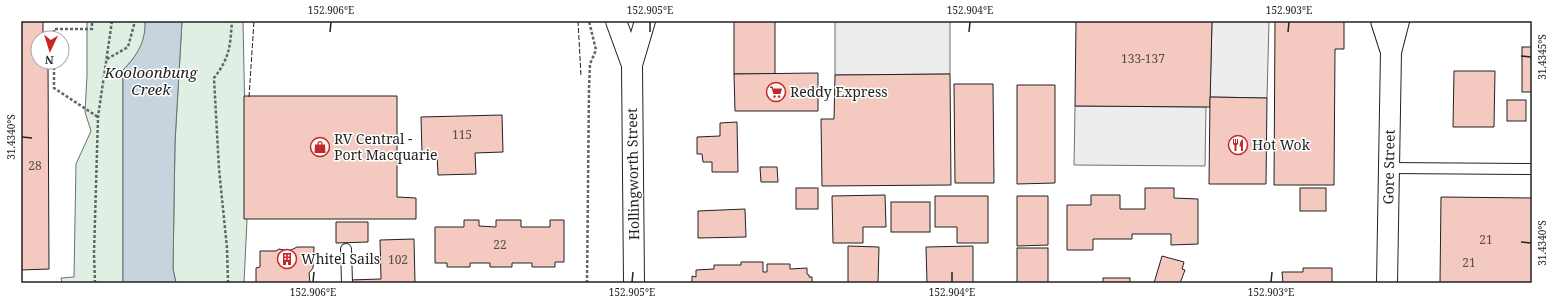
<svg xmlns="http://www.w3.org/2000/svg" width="1553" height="304" viewBox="0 0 1553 304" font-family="'Noto Serif',serif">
<rect width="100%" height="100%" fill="#fff"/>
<g fill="#e0efe3" stroke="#6f6f6f">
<path d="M87 21H145C147 41 137 56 123 70V283H62L61 278 74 277 76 164 91 131 85 112 87 75Z"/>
<path d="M182 21H243L247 220 244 283H176L173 269 175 142Z"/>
</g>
<g fill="#ededed" stroke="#6f6f6f">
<path d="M835 21H950V74L835 75Z"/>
<path d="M1212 21H1269L1267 98 1210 97Z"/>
<path d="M1075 106 1206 107 1205 166 1074 165Z"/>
</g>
<path fill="#c7d3dd" stroke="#6f6f6f" d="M145 21H182L175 142 173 269 176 283H123V70C137 56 146 41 145 21Z"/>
<g fill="#f3c9c0" stroke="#222">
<path d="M21 21H43V38H38V62H48L49 269 21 270Z"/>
<rect x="734" y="21" width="41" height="53"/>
<path d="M1076 21H1212L1210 107 1075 106Z"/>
<path d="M1275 21H1344V49H1335L1334 185H1274Z"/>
<rect x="1522" y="47" width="10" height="45"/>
<path d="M1454 71H1495L1494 127H1453Z"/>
<path d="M818 73V111H735L734 74Z"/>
<path d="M950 74 951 185 822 186 821 119H834L835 75Z"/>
<path d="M954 84H993L994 183H955Z"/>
<path d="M1017 85H1055V183L1017 184Z"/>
<path d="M244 96H397V197L416 198V219H244Z"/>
<path d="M1210 97 1267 98 1266 184H1209Z"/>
<rect x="1507" y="100" width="19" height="21"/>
<path d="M502 115 503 152 475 153 476 174 438 175 437 154H422L421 117Z"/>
<path d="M737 122 738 172H712V162H703L702 154H697V137L720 136V123Z"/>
<path d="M760 167H777L778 182H761Z"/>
<rect x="796" y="188" width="22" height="21"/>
<path d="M1145 188H1174V198L1198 199V244L1171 245V234H1132V239H1093V250H1067V205H1091V195H1120V209H1145Z"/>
<rect x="1300" y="188" width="26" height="23"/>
<path d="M885 195 886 227H863V243H833L832 196Z"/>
<path d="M935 196H988V243H957V227H935Z"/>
<path d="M1017 196H1048V245L1017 246Z"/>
<path d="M1441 197 1532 198V283H1440Z"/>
<rect x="891" y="202" width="39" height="30"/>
<path d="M745 209 746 237 698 238V211Z"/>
<path d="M464 220H479V226L496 227V220H521V227H550V220H564V262H555V267H532V263H512V267H490V263H470V267H447V263H435V227H464Z"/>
<path d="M336 222H368V242L336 243Z"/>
<path d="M414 239 415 283H349V280L381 279 380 240Z"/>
<path d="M848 246 879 247 878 283H848Z"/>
<path d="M973 246V283H927L926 247Z"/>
<path d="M297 247H314L313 268 309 273 310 283H256V268L260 267V251H276L279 249 289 251Z"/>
<rect x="1017" y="248" width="31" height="35"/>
<path d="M1162 256 1184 262 1182 269 1185 270 1180 283H1154Z"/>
<path d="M741 262H763V272H767V264H790V269L807 268V274L809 275V277H812V283H692V276L696 277V270L714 269V265H741Z"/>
<path d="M1303 268H1332V283H1283L1282 272H1303Z"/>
<rect x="1103" y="278" width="27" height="5"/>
</g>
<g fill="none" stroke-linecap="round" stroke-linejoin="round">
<g stroke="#222" stroke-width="12">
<g id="lane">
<path d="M1389 168 1532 169"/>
<path d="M346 249 347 283"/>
</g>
</g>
<g stroke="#222" stroke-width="22">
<g id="street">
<path d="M616 21 632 65"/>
<path d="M1381 21 1391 52"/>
<path d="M634 283 632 65 645 21"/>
<path d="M1387 283 1391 52 1399 21"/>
</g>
</g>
<g stroke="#646464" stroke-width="2.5" stroke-dasharray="3 2" stroke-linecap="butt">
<path d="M54 38V29H92V21"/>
<path d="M107 59 128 47 135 21"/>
<path d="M54 62V88L98 117"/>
<path d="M95 283 94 254 98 117 112 21"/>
<path d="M228 283 227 248 219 169 214 78C230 57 230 47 232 21"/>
<path d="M587 283 589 88 590 64 596 50 589 21"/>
</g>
<use href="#lane" stroke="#fff" stroke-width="10"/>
<use href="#street" stroke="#fff" stroke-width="20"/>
<g stroke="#222" stroke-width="1" stroke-dasharray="5 2" stroke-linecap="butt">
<path d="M578 21 581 76"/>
<path d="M249 97 254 21"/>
</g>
</g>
<path fill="none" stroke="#222" stroke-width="1.5" d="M330 32 331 22M650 32V22M969 32 970 22M1288 32 1289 22M1521 56 1531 57M22 137 32 138M1521 242 1531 243M313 282 314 272M632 282 633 272M952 282V272M1271 282 1272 272"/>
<defs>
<g id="supermarket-ring" transform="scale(1)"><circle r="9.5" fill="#fff" stroke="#c62828" stroke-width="1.5"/><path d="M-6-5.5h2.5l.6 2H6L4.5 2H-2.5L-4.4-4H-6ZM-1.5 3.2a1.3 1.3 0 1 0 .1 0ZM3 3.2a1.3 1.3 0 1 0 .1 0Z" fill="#c62828"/></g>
<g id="restaurant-ring" transform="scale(1)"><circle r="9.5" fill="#fff" stroke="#c62828" stroke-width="1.5"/><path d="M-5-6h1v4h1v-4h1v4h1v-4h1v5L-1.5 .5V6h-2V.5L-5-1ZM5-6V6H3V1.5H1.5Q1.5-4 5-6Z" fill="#c62828"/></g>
<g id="shop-ring" transform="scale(1)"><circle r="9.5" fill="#fff" stroke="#c62828" stroke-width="1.5"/><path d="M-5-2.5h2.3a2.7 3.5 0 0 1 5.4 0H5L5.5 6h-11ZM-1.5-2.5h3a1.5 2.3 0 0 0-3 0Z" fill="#c62828"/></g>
<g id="building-ring" transform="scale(1)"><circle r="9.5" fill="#fff" stroke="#c62828" stroke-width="1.5"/><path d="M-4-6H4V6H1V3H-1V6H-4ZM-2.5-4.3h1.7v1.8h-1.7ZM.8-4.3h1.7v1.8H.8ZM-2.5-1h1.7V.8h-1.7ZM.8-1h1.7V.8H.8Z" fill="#c62828"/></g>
</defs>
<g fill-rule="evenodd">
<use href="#supermarket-ring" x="776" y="92"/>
<use href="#restaurant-ring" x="1238" y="145"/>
<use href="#shop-ring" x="320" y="147"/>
<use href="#building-ring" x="287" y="259"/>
</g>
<g text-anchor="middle" stroke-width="3" stroke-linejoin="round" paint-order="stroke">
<g font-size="12" fill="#564c4a">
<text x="1143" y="63">133-137</text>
<text x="462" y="139">115</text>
<text x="35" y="170">28</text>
<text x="1486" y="244">21</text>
<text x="500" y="249">22</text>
<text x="398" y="264">102</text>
<text x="1469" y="267">21</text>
</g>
<g font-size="14" fill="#222" stroke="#fff" text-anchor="start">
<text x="790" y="97">Reddy Express</text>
<text x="334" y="144">RV Central -<tspan x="334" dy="16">Port Macquarie</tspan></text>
<text x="1252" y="150">Hot Wok</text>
<text x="301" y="264">Whitel Sails</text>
</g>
<g font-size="14" fill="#222" stroke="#fff">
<text transform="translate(1389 167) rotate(-89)" y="5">Gore Street</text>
<text transform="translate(633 174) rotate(-91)" y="5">Hollingworth Street</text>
</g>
<g font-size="15" font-style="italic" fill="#222" stroke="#fff">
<text x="151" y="78">Kooloonbung<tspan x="151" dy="17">Creek</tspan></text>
</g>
</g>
<rect width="1553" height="304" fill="none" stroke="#ffffff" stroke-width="44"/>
<g transform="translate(50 50) rotate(184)"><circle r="19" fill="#ffffff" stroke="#a7a7a7"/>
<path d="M0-3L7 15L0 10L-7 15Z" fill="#c62828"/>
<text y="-6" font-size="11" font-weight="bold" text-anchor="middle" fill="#222222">N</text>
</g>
<rect x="22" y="22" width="1509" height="260" fill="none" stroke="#222" stroke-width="1.5"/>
<g font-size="10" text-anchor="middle" fill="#222">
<text x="331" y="14">152.906°E</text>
<text x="650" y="14">152.905°E</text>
<text x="970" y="14">152.904°E</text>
<text x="1289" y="14">152.903°E</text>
<text transform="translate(1542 57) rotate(-90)" y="4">31.4345°S</text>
<text transform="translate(11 137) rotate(-90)" y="4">31.4340°S</text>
<text transform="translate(1542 243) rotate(-90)" y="4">31.4340°S</text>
<text x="313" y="296">152.906°E</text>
<text x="632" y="296">152.905°E</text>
<text x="952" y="296">152.904°E</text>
<text x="1271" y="296">152.903°E</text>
</g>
</svg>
